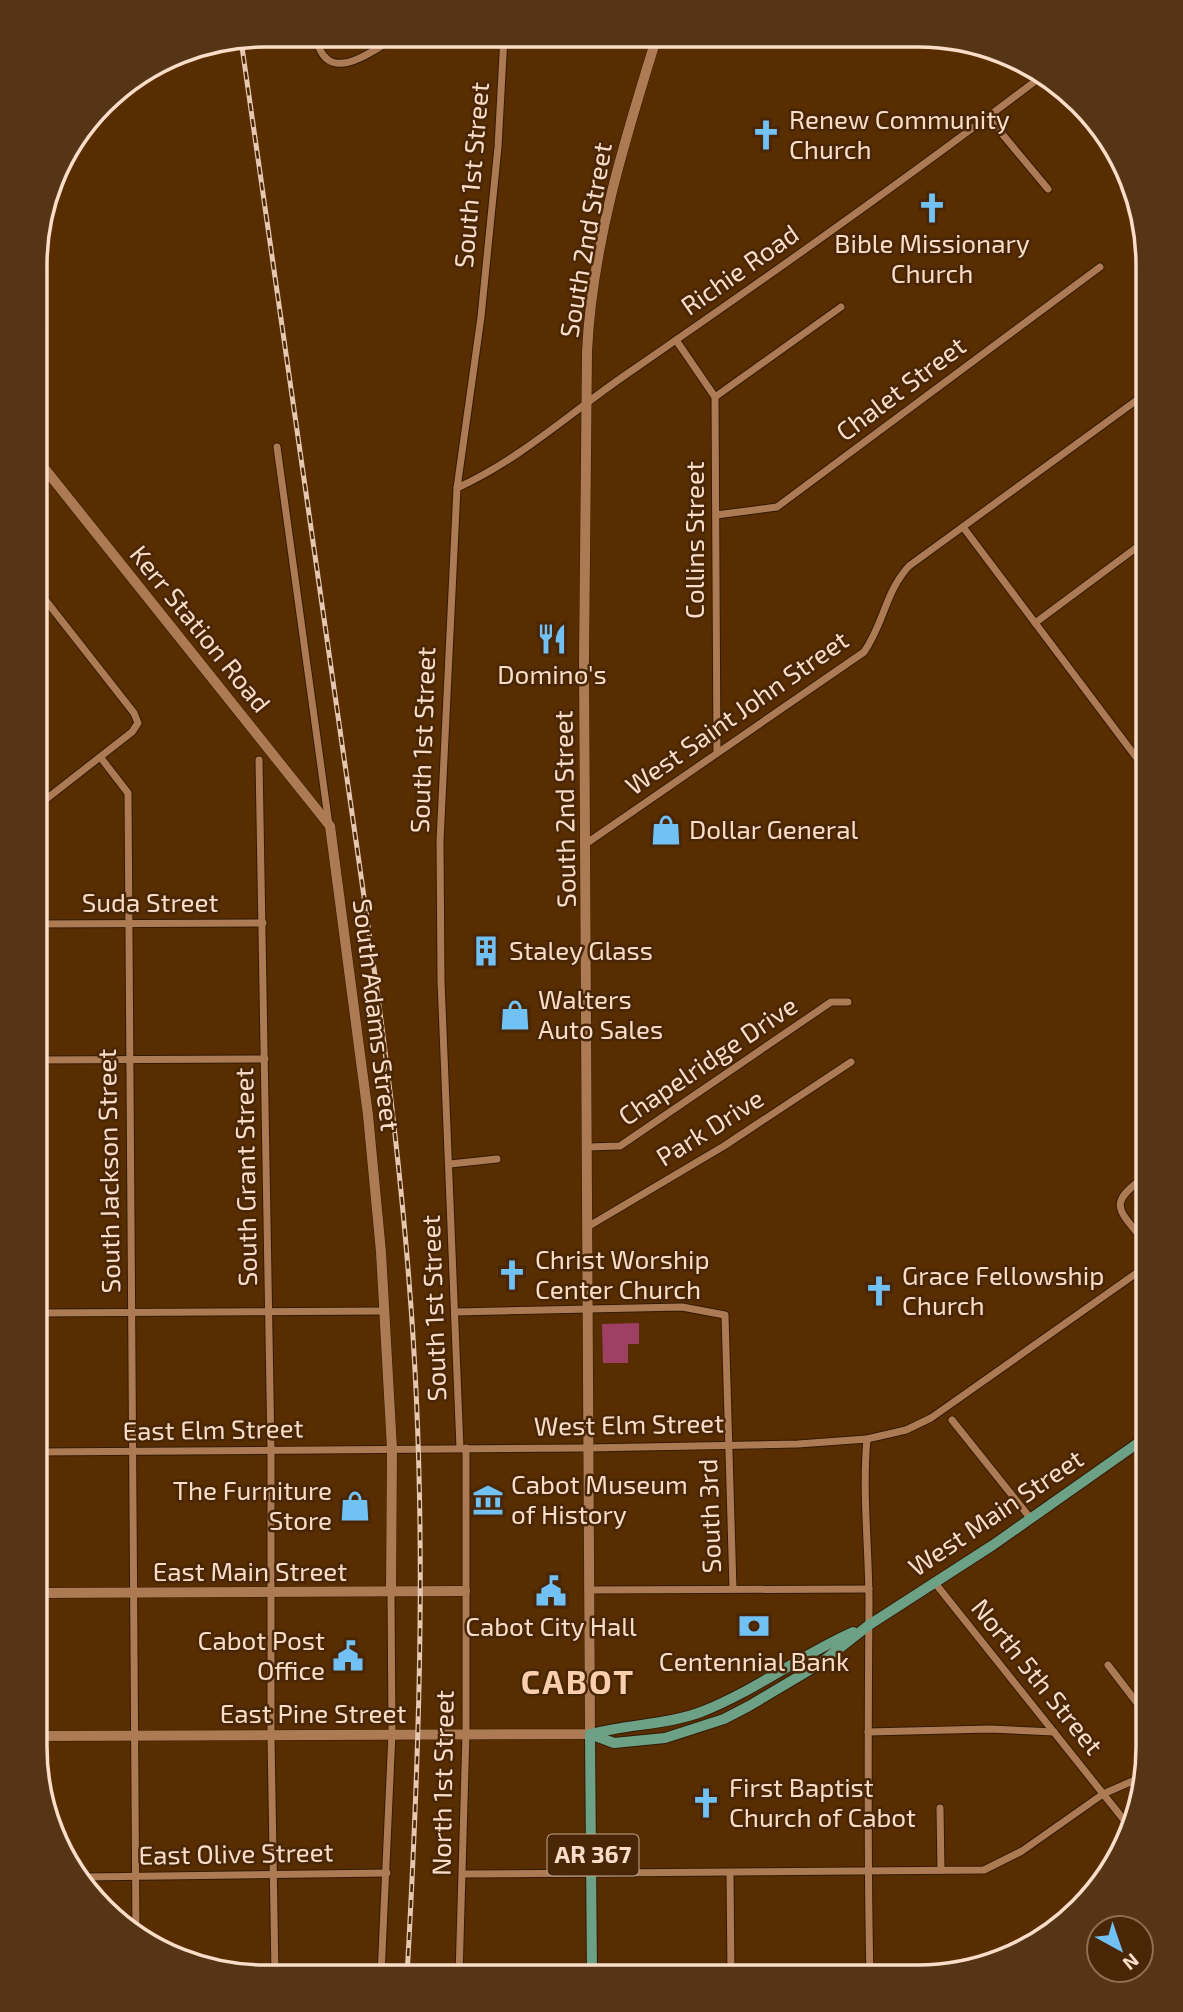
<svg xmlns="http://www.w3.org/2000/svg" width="1183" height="2012" viewBox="0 0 1183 2012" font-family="'Exo 2',sans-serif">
<rect width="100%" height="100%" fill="#582d00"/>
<path fill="#9e4063" d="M639 1323V1344H628V1363H603L602 1324Z"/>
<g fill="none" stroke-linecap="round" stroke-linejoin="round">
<g stroke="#321b06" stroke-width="9">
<g id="street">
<path d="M316 35C324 89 373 52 397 35"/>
<path d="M988 117 1048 189"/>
<path d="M676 340 715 397 717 752"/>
<path d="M715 397 841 307"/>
<path d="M277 447 329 825"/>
<path d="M457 488C519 460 569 414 624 376 765 279 905 180 1042 76"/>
<path d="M716 515 777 507 1100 267"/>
<path d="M963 527 1148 773"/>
<path d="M1035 623 1148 539"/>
<path d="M101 758 128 793 136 1934"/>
<path d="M259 760 271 1450V1736L275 1975"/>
<path d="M36 807 132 732 138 723 134 713 36 588"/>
<path d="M587 843 864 652C884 624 885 592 909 566L1148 392"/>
<path d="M36 924 263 923"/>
<path d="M1143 1004 1148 999"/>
<path d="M36 1060 265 1059"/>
<path d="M588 1147 620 1146 831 1002H848"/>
<path d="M450 1164 497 1159"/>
<path d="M589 1226 724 1146 851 1062"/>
<path d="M1148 1246C1120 1210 1103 1205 1148 1175"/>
<path d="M455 1312 682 1307 725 1315 733 1589"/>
<path d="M36 1313 385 1311"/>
<path d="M952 1420 1031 1519"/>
<path d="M867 1439 906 1430 931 1418 1148 1265"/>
<path d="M1136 1445 1148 1460"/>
<path d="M460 1448 441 981 440 841 457 488 481 317 498 147 504 36"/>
<path d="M35 1452 587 1448 798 1444 867 1439C862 1493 869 1549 869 1604 868 1728 867 1852 870 1977"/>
<path d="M935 1583 1132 1830"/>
<path d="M588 1590 869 1589"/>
<path d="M1108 1665 1147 1716"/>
<path d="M868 1732 990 1729 1054 1732"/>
<path d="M940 1808 941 1870"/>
<path d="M730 1873 731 1976"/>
<path d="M464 1874 984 1870 1022 1851 1103 1794 1144 1776"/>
<path d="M85 1877 387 1873"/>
<path d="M381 1975 392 1733 391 1592"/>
<path d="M459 1976 466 1733V1448"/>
</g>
</g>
<g stroke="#321b06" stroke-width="11">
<g id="secondary">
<path d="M37 459 330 826 368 1115 381 1252 392 1449 391 1592"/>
<path d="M35 1593 465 1591"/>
<path d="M35 1736 590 1734 584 662 587 352C592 244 625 139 657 36"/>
</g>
</g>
<g stroke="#321b06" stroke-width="12">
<g id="primary">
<path d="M590 1734 614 1743 665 1738 724 1719 749 1706 818 1665 869 1625 993 1545 1148 1436"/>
<path d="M590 1734 592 1976"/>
<path d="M591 1734C628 1724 666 1725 701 1712 755 1691 801 1655 853 1632"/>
</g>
</g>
<use href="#street" stroke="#ac7b53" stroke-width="7"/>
<use href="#secondary" stroke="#ac7b53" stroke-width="10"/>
<use href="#primary" stroke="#6ca185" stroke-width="10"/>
<g stroke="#e5c8b1" stroke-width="5">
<path id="rail" d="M241 40C274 272 308 505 341 737 367 918 395 1099 409 1281 428 1513 420 1744 407 1976"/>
</g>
<use href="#rail" stroke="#482606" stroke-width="2.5" stroke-dasharray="8" stroke-linecap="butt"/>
</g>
<defs>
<g id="church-bare" transform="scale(2.415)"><path d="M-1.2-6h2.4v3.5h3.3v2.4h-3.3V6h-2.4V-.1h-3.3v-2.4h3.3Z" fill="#72c1f5" stroke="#482606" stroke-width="2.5" paint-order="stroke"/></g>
<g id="restaurant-bare" transform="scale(2.415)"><path d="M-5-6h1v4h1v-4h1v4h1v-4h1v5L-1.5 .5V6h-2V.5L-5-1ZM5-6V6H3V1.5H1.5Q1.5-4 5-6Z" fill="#72c1f5" stroke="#482606" stroke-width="2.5" paint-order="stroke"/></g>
<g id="shop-bare" transform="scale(2.415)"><path d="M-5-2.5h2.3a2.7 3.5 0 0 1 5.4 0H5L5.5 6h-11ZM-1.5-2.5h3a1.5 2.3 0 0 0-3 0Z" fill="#72c1f5" stroke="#482606" stroke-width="2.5" paint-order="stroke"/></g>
<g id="building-bare" transform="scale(2.415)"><path d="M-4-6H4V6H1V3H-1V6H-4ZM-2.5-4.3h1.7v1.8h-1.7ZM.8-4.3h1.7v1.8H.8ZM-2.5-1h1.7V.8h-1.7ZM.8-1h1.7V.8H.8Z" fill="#72c1f5" stroke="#482606" stroke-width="2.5" paint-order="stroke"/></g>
<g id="museum-bare" transform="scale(2.415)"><path d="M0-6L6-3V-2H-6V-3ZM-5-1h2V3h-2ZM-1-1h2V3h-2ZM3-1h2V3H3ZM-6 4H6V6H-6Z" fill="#72c1f5" stroke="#482606" stroke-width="2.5" paint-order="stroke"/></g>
<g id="civic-bare" transform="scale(2.415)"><path d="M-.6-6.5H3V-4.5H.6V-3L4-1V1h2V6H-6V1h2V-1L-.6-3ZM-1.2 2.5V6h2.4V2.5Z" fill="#72c1f5" stroke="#482606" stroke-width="2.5" paint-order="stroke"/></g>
<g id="bank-bare" transform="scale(2.415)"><path d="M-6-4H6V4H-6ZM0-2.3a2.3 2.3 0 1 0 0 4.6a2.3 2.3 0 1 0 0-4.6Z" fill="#72c1f5" stroke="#482606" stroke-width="2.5" paint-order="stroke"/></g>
</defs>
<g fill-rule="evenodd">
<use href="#church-bare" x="766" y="135"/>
<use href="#church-bare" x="932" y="208"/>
<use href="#restaurant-bare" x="552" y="639"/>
<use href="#shop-bare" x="666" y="830"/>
<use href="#building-bare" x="486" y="951"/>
<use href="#shop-bare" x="515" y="1015"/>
<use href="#church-bare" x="512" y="1275"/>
<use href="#church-bare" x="879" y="1291"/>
<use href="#museum-bare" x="488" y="1500"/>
<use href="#shop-bare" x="355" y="1506"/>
<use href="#civic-bare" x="551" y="1591"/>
<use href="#bank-bare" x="754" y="1626"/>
<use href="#civic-bare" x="348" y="1656"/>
<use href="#church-bare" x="706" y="1803"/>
</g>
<g text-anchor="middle" stroke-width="5" stroke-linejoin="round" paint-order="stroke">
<rect fill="#482606" stroke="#c4a68e" stroke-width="2" x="547.5" y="1834.5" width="91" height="41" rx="5"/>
<g font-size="24" font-weight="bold" fill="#f9ddc9">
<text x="593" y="1863">AR 367</text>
</g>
<g font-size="26" fill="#f9ddc9" stroke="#482606" text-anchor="start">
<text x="789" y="129">Renew Community<tspan x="789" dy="30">Church</tspan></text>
<text x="932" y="253" text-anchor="middle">Bible Missionary<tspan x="932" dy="30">Church</tspan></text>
<text x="552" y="684" text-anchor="middle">Domino's</text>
<text x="689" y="839">Dollar General</text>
<text x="509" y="960">Staley Glass</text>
<text x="538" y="1009">Walters<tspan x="538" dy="30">Auto Sales</tspan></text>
<text x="535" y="1269">Christ Worship<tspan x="535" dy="30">Center Church</tspan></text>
<text x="902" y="1285">Grace Fellowship<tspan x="902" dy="30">Church</tspan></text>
<text x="511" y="1494">Cabot Museum<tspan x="511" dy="30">of History</tspan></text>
<text x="332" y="1500" text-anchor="end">The Furniture<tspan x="332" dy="30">Store</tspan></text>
<text x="551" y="1636" text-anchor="middle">Cabot City Hall</text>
<text x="325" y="1650" text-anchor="end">Cabot Post<tspan x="325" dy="30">Office</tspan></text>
<text x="754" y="1671" text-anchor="middle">Centennial Bank</text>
<text x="729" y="1797">First Baptist<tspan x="729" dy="30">Church of Cabot</tspan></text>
</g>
<g font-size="26" fill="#f9ddc9" stroke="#482606">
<text transform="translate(472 175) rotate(-85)" y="9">South 1st Street</text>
<text transform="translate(586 240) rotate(-80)" y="9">South 2nd Street</text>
<text transform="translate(740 270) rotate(-35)" y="9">Richie Road</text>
<text transform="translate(901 389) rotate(-37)" y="9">Chalet Street</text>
<text transform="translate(695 540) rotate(-90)" y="9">Collins Street</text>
<text transform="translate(200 629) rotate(51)" y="9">Kerr Station Road</text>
<text transform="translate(737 713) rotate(-35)" y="9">West Saint John Street</text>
<text transform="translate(423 740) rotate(-88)" y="9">South 1st Street</text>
<text transform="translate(565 809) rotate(-91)" y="9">South 2nd Street</text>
<text x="150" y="912">Suda Street</text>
<text transform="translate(376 1015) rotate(83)" y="9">South Adams Street</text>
<text transform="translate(708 1061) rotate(-34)" y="9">Chapelridge Drive</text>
<text transform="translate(710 1128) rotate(-32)" y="9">Park Drive</text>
<text transform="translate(109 1171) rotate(-91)" y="9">South Jackson Street</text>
<text transform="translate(246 1177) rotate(-91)" y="9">South Grant Street</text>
<text transform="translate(434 1308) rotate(-92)" y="9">South 1st Street</text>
<text transform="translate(629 1425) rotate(-1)" y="9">West Elm Street</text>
<text transform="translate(213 1430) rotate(-1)" y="9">East Elm Street</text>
<text transform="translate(996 1513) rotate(-34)" y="9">West Main Street</text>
<text transform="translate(710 1516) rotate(-92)" y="9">South 3rd</text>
<text x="250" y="1581">East Main Street</text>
<text transform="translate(1037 1677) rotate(51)" y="9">North 5th Street</text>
<text x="313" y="1723">East Pine Street</text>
<text transform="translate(443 1783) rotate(-89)" y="9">North 1st Street</text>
<text transform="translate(236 1854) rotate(-1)" y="9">East Olive Street</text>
</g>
<g font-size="33" font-weight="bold" letter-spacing="2" fill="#fbcfae" stroke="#482606">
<text x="578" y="1694">CABOT</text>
</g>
</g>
<path d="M0 0H1183V2012H0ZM265 47H918A218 218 0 0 1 1136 265V1747A218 218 0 0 1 918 1965H265A218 218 0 0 1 47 1747V265A218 218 0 0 1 265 47Z" fill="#563516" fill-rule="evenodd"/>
<path fill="none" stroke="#f9ddc9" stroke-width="3.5" d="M265 47H918A218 218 0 0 1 1136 265V1747A218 218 0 0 1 918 1965H265A218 218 0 0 1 47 1747V265A218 218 0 0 1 265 47Z"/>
<g transform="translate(1120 1949) rotate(140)"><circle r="33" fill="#482606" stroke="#8f6f54" stroke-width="2"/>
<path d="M0-5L12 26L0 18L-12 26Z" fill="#72c1f5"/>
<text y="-10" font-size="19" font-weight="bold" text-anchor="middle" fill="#f9ddc9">N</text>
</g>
</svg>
